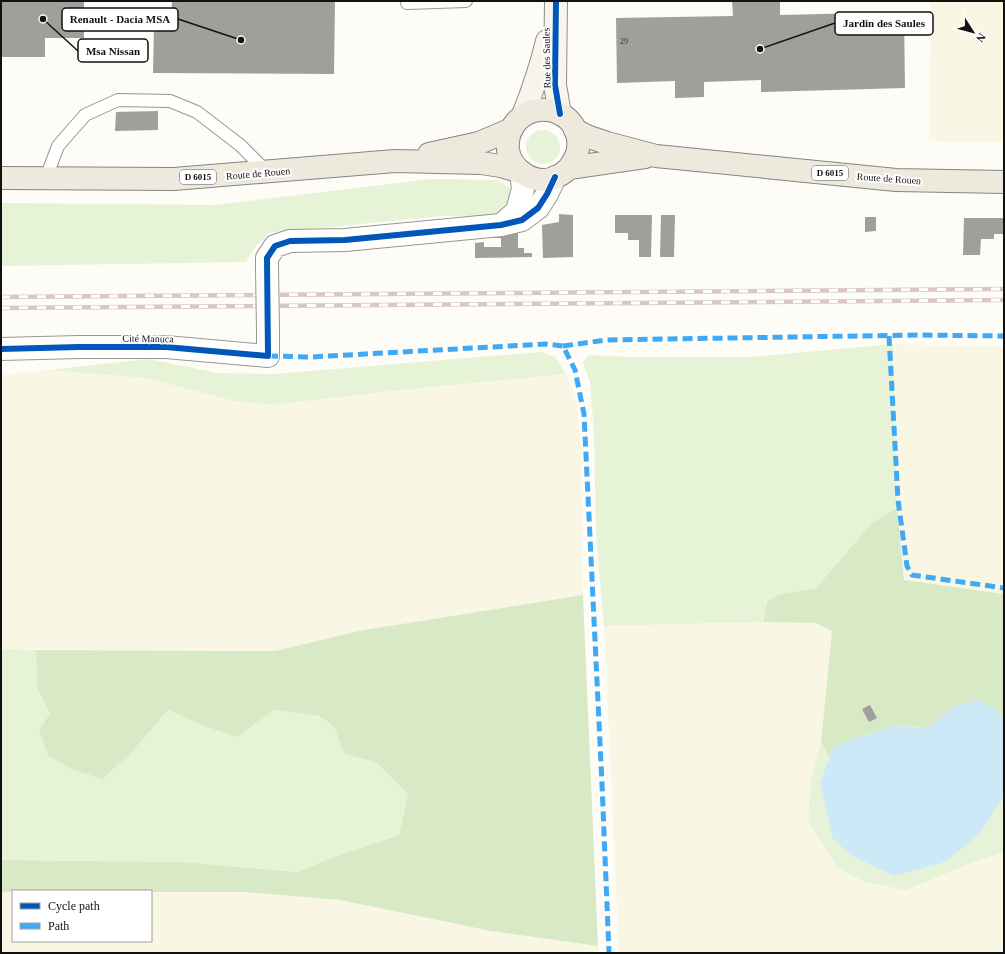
<svg xmlns="http://www.w3.org/2000/svg" width="1005" height="954" viewBox="0 0 1005 954" font-family="'Times New Roman',serif">
<rect width="100%" height="100%" fill="#fdfcf7"/>
<g fill="#f9f7e4">
<path d="M931 1H1004V142L929 141Z"/>
<path d="M893 344 1004 347V594L904 580 897 508Z"/>
<path d="M48 370 146 378 234 401 273 405 391 391 566 374 576 397 581 442 583 595 358 631 275 651 1 649V375Z"/>
<path d="M763 622 816 623 832 631 821 742 811 781 971 863 1004 852V953H619L604 626Z"/>
<path d="M1 892H13V941H151V892H244L340 900 491 931 598 946V953H1Z"/>
</g>
<g fill="#e7f3d7">
<circle cx="543" cy="147" r="17"/>
<path d="M431 179 497 180 513 190 509 206 490 217 442 216 269 233 256 246 246 262 1 266V203L215 205Z"/>
<path d="M893 344 897 508 871 524 816 588 778 595 767 602 763 622 604 626 596 534 594 434 590 382 583 362 589 355 627 357H751Z"/>
<path d="M542 352 555 357 566 374 391 391 273 405 234 401 146 378 48 370 149 359 218 373 273 374Z"/>
<path d="M1 649 35 650 37 667V688L50 714 103 779 132 752 168 710 204 726 237 737 272 710 318 716 334 727 344 754 376 762 408 793 399 835 331 858 297 872 183 862 1 860Z"/>
<path d="M821 742 830 758 820 782 1002 799 1004 789V852L971 863 906 890 864 882 837 867 808 820 811 781Z"/>
</g>
<g fill="#d8eac5">
<path d="M897 508 904 580 1004 594V723L999 711 953 708 927 728 895 726 854 739 834 747 830 758 821 742 832 631 816 623 763 622 767 602 778 595 816 588 871 524Z"/>
<path d="M583 595 598 946 491 931 340 900 244 892H151V891L1 892V860L183 862 297 872 331 858 399 835 408 794 376 762 344 754 334 727 319 716 273 710 237 737 204 726 168 710 132 752 103 779 71 769 48 755 39 730 50 714 37 688V667L35 650 275 651 358 631Z"/>
</g>
<path fill="#cde8f7" d="M977 700 999 711 1004 723V789L1002 799 980 833 945 862 894 876 852 856 833 839 820 782 834 747 854 739 895 726 927 728 953 708Z"/>
<g fill="#a19f9c">
<path d="M1 1H84V38H45V57H1Z"/>
<path d="M172 1H335L334 74 153 73 154 25H171Z"/>
<path d="M732 1H780V15L904 12 905 88 761 92V80L704 82V97L675 98V81L617 83 616 18 733 16Z"/>
<path d="M158 111V130L115 131 116 112Z"/>
<path d="M559 214 573 215V257L543 258 542 225 559 222Z"/>
<path d="M615 215H652L651 257H639V240H628V233H615Z"/>
<path d="M661 215H675L674 257H660Z"/>
<path d="M865 217H876V231L865 232Z"/>
<path d="M964 218H1004V234H994V239H981L980 255H963Z"/>
<path d="M518 229V248H524V253H532V257L475 258V243L484 242V247H501V238H485V233Z"/>
<path d="M870 705 877 718 869 722 862 709Z"/>
</g>
<g fill="none" stroke-linecap="round" stroke-linejoin="round">
<g stroke="#979795" stroke-width="14">
<g id="lane">
<path d="M407 3 466 1"/>
<path d="M46 178 58 146 85 115 118 100 170 101 197 112 240 145 267 172"/>
</g>
</g>
<g stroke="#979795" stroke-width="24">
<g id="street">
<path d="M501 225 517 211 523 189 521 172"/>
<path d="M267 268V258L275 246 290 241 345 240 501 225 522 220 538 208 547 194 555 177"/>
<path d="M1 349 79 347H166L268 356V330"/>
</g>
</g>
<g stroke="#8e8d8b" stroke-width="24">
<g id="secondary">
<path d="M556 1 555 85 560 114"/>
<path d="M523 115C533 90 541 66 547 41"/>
</g>
</g>
<g stroke="#858482" stroke-width="24">
<g id="primary">
<path d="M575 130 589 137 607 143 656 156 896 180 1004 182"/>
<path d="M429 154 479 143 512 129"/>
<path d="M569 168C573 162 577 157 578 149 583 115 542 97 518 120 510 128 507 139 508 150 511 169 532 184 551 179 558 177 564 173 569 168L645 157"/>
<path d="M1 178 174 179 395 161 481 163 501 166 521 172"/>
</g>
</g>
<use href="#lane" stroke="#fffffe" stroke-width="12"/>
<use href="#street" stroke="#fffffe" stroke-width="22"/>
<use href="#secondary" stroke="#f6f4eb" stroke-width="22"/>
<use href="#primary" stroke="#ede9dc" stroke-width="22"/>
<g stroke="#d9c6c7" stroke-width="4.5">
<g id="rail">
<path d="M1 297 1004 289"/>
<path d="M1 308 1004 300"/>
</g>
</g>
<use href="#rail" stroke="#fff" stroke-width="3" stroke-dasharray="9" stroke-linecap="butt"/>
<g stroke="#979795" stroke-width="24" stroke-linecap="butt">
<path id="street-bridge" d="M267 268 268 330"/>
</g>
<use href="#street-bridge" stroke="#fffffe" stroke-width="22"/>
<g stroke="#3fa9f5" stroke-width="5" stroke-dasharray="10 5" stroke-linecap="butt">
<path d="M889 336 898 500 907 566 912 575 1004 588"/>
<path d="M563 346 606 340 918 335 1004 336"/>
<path d="M268 356 311 357 546 344 563 346 575 370 584 414 602 784 609 953"/>
</g>
<g stroke="#fff" stroke-width="8">
<g id="cycleway">
<path d="M556 1 555 85 560 114"/>
<path d="M1 349 79 347H166L268 356 267 258 275 246 290 241 345 240 501 225 522 220 538 208 547 194 555 177"/>
</g>
</g>
<use href="#cycleway" stroke="#0057b8" stroke-width="6"/>
</g>
<g text-anchor="middle" stroke-width="4" stroke-linejoin="round" paint-order="stroke">
<g font-size="8" fill="#353434">
<text x="624" y="44">29</text>
</g>
<g fill="#fff" stroke="#585858" stroke-width="1">
<rect x="812" y="166" width="36" height="14" rx="3"/>
<rect x="180" y="170" width="36" height="14" rx="3"/>
</g>
<g font-size="9" font-weight="bold" fill="#111">
<text x="830" y="176">D 6015</text>
<text x="198" y="180">D 6015</text>
</g>
<g font-size="10" fill="#111" stroke="#fff">
<text transform="translate(546 58) rotate(-91)" y="4">Rue des Saules</text>
<text transform="translate(258 173) rotate(-5)" y="4">Route de Rouen</text>
<text transform="translate(889 178) rotate(4)" y="4">Route de Rouen</text>
<text transform="translate(148 338) rotate(1)" y="4">Cité Manuca</text>
</g>
</g>
<path fill="none" stroke="#111" stroke-width="1.5" d="M241 40L178 19M760 49L835 23M43 19L78 51"/>
<g fill="#111" stroke="#fff" stroke-width="1.5">
<circle cx="241" cy="40" r="4"/>
<circle cx="760" cy="49" r="4"/>
<circle cx="43" cy="19" r="4"/>
</g>
<g fill="#fff" stroke="#111" stroke-width="1.5">
<rect x="62" y="8" width="116" height="23" rx="4"/>
<rect x="835" y="12" width="98" height="23" rx="4"/>
<rect x="78" y="39" width="70" height="23" rx="4"/>
</g>
<g font-size="11" text-anchor="middle" font-weight="bold" fill="#111">
<text x="120" y="23">Renault - Dacia MSA</text>
<text x="884" y="27">Jardin des Saules</text>
<text x="113" y="55">Msa Nissan</text>
</g>
<rect width="1005" height="954" fill="none" stroke="#111111" stroke-width="4"/>
<rect x="12" y="890" width="140" height="52" fill="#ffffff" stroke="#a0a0a0"/>
<rect x="20" y="903" width="20" height="6" fill="#0057b8" stroke="#a0a0a0"/>
<text x="48" y="910" font-size="12" fill="#111111">Cycle path</text>
<rect x="20" y="923" width="20" height="6" fill="#3fa9f5" stroke="#a0a0a0"/>
<text x="48" y="930" font-size="12" fill="#111111">Path</text>
<g transform="translate(973 32) rotate(126)" stroke="#ffffff" stroke-width="3" paint-order="stroke">
<path d="M0-3L7 15L0 10L-7 15Z" fill="#111111"/>
<text y="-6" font-size="11" font-weight="bold" text-anchor="middle" fill="#111111">N</text>
</g>
</svg>
